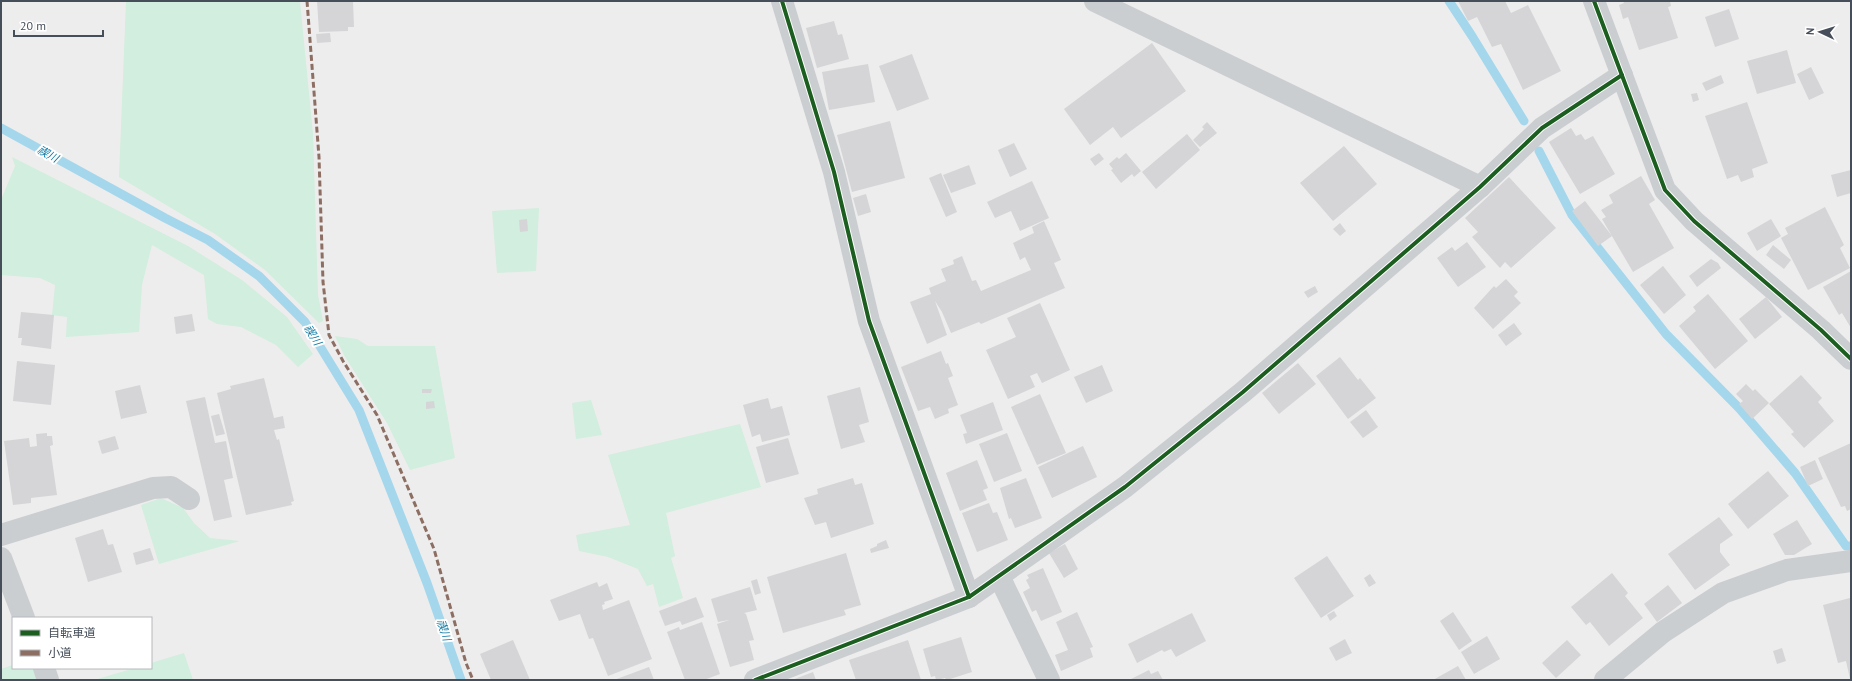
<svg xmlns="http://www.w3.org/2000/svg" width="1852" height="681" viewBox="0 0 1852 681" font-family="'PT Sans','Noto Sans JP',sans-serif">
<rect width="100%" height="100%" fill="#eeeded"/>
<g fill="#d1eede">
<path d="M126 1H300L313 134 318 295 323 321 319 323 265 270 215 234 119 177Z"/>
<path d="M12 157 188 246 242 280 287 317 313 354 298 367 276 345 241 327 217 324 208 319 204 275 152 245 142 285 139 332 66 337 67 317 52 315 55 285 40 278 1 275V200L15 166Z"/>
<path d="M539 208 536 271 497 273 492 211Z"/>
<path d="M335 336 357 339 368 346H435L455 458 410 470 387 423 344 355Z"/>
<path d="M591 400 602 435 576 439 572 403Z"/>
<path d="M740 424 761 487 666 513 675 556 671 558 683 598 659 607 653 584 647 586 638 569 608 557 579 551 576 535 630 525 608 455Z"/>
<path d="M161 498 183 508 194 523 210 538 240 541 159 564 141 505Z"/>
<path d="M184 653 193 680H94L135 668H151V663Z"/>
<path d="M13 665V668H36L40 680H1V669Z"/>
</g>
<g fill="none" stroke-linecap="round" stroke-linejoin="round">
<g stroke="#a5d7ec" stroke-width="9">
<path d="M1449 1 1472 36 1524 121"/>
<path d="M1 128 165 218 208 240 259 276 305 322 359 410 427 583 461 680"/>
<path d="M1539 151 1572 215 1666 334 1739 408 1795 473 1846 546H1851"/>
</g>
</g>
<g fill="#d5d5d7">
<path d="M317 1H353L354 27H348V31L319 32Z"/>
<path d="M1458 1H1505L1511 13 1528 5 1561 71 1523 90 1501 44 1492 47 1477 17 1468 21Z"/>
<path d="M1623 1H1670L1671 6 1668 7 1678 38 1639 50 1628 17 1623 19 1619 5 1624 3Z"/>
<path d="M1729 9 1739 39 1715 47 1705 17Z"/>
<path d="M834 21 838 35 842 34 849 59 817 68 806 28Z"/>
<path d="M330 33 331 42 317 43 316 34Z"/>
<path d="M1152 43 1186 91 1121 138 1113 127 1090 145 1064 109Z"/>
<path d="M1787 50 1796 83 1757 94 1747 61Z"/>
<path d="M912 54 929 99 897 111 879 66Z"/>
<path d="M868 64 875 102 829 110 822 72Z"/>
<path d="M1811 67 1824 93 1809 100 1797 74Z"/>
<path d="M1721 75 1724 83 1706 91 1702 83Z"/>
<path d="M1697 93 1699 100 1693 102 1691 94Z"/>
<path d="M1747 102 1768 163 1752 169 1754 177 1741 182 1738 175 1727 179 1705 116Z"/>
<path d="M890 121 905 178 852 192 837 135Z"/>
<path d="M1207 122 1217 133 1200 147 1193 140 1204 129 1202 127Z"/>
<path d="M1571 128 1576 136 1581 134 1585 140 1593 136 1615 174 1580 194 1549 142Z"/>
<path d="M1187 134 1200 150 1156 189 1142 172Z"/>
<path d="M1014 143 1027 169 1010 177 998 150Z"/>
<path d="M1344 146 1377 184 1333 221 1300 183Z"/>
<path d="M1099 153 1104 159 1095 166 1090 159Z"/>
<path d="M1126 153 1141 171 1134 177 1132 174 1121 183 1111 170 1113 169 1109 164 1117 157 1119 159Z"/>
<path d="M969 165 976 184 951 193 943 175Z"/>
<path d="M1851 170V193L1837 197 1831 175Z"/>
<path d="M941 173 957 212 946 217 929 178Z"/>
<path d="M1641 176 1655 200 1649 204 1674 248 1633 272 1602 219 1606 217 1601 210 1613 203 1609 195Z"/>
<path d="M1509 177 1556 228 1511 268 1505 262 1500 268 1472 237 1478 232 1465 218Z"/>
<path d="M1032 181 1049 218 1020 231 1011 211 995 218 987 202Z"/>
<path d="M866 194 871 212 858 216 853 198Z"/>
<path d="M1585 201 1612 236 1598 246 1572 211Z"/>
<path d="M1825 207 1844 245 1840 248 1850 268 1808 290 1781 238 1788 234 1785 228Z"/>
<path d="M527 219 528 231 520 232 519 220Z"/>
<path d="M1771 219 1781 236 1757 251 1747 233Z"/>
<path d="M1044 221 1061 260 1054 263 1065 288 981 324 979 322 951 333 942 312 935 301 947 335 927 344 910 302 931 294 929 288 946 281 941 269 954 264 953 260 962 256 972 281 976 280 981 291 1031 270 1025 257 1020 260 1013 243 1034 233 1032 227Z"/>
<path d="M1340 223 1346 231 1340 236 1333 229Z"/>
<path d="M1467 242 1486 267 1458 287 1437 258 1452 247 1455 251Z"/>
<path d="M1773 245 1791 260 1784 269 1766 255Z"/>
<path d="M1711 259 1718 263 1721 268 1697 287 1689 276Z"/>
<path d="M1663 266 1686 295 1664 314 1640 285Z"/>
<path d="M1851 271V328L1842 313 1839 315 1823 287Z"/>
<path d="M1506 279 1518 292 1514 296 1521 303 1493 329 1474 308 1494 286 1496 288Z"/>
<path d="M1315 286 1318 292 1308 298 1304 292Z"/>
<path d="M1708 294 1748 341 1715 369 1679 326 1696 311 1693 307Z"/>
<path d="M1766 297 1782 317 1755 339 1739 319Z"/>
<path d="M1040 303 1070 370 1042 383 1037 373 1030 376 1035 387 1008 399 986 350 1016 337 1007 318Z"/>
<path d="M21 312 54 315 51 349 21 345 22 338H18Z"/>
<path d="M192 314 195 331 176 334 174 317Z"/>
<path d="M1514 323 1522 334 1506 346 1498 335Z"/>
<path d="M941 351 946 364 948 363 953 376 948 378 958 405 948 409 949 413 935 419 930 407 918 411 901 367Z"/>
<path d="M1340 357 1358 380 1360 378 1376 398 1348 419 1316 376Z"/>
<path d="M17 361 55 365 51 405 13 401Z"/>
<path d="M1298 363 1316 384 1279 414 1262 393Z"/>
<path d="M1102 365 1113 391 1086 403 1074 377Z"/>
<path d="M1801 375 1822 398 1818 402 1834 421 1804 448 1791 434 1794 432 1769 404Z"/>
<path d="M264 378 274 418 283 416 285 428 274 430 277 440 279 439 294 501 291 502 292 505 246 515 217 393 231 389 230 386Z"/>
<path d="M1746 384 1753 391 1755 389 1769 403 1752 419 1739 404 1743 401 1736 394Z"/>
<path d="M140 385 147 413 121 419 115 391Z"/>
<path d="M860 387 869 422 859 425 865 442 841 449 827 396Z"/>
<path d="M422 389H432L431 393H422Z"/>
<path d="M1040 394 1066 453 1037 465 1011 407Z"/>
<path d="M205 397 215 443 226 441 233 478 224 480 232 517 214 521 186 401Z"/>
<path d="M768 398 771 409 782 406 790 435 762 442 760 434 752 437 743 405Z"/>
<path d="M434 401 435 408 426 409V402Z"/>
<path d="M993 402 1003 430 966 444 963 434 967 433 960 415Z"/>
<path d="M1366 410 1378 427 1363 438 1350 422Z"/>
<path d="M219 414 225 434 216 436 211 416Z"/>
<path d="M47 433V436H52L53 445 50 446 57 495 31 498V503L13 505 4 441 29 438 30 447 37 446 36 434Z"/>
<path d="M1007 433 1022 471 994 482 979 444Z"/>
<path d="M115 436 119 449 102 454 98 441Z"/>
<path d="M788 438 799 474 766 483 756 447Z"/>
<path d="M1851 443V509L1847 511 1845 506 1841 507 1818 458Z"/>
<path d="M1083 446 1097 477 1052 498 1038 467Z"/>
<path d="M977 460 988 488 983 490 987 500 960 511 946 473Z"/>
<path d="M1815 460 1823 479 1808 486 1800 467Z"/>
<path d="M1768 471 1789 496 1748 529 1728 504Z"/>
<path d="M853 478 855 485 862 483 874 524 831 538 826 522 815 525 804 498 818 494 817 489Z"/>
<path d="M1026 478 1042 518 1015 528 1011 518 1009 519 1000 488Z"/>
<path d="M989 503 993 513 997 512 1008 540 977 552 962 513Z"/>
<path d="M1719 517 1733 535 1720 544V552L1730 565 1695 590 1668 554Z"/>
<path d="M1797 520 1812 544 1794 555H1785L1773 534Z"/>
<path d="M103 529 108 545 113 544 122 572 88 582 75 538Z"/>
<path d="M886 540 889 548 871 553 870 549 877 546V544Z"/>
<path d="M1065 544 1078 569 1064 578 1049 553Z"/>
<path d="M150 548 154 560 136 565 133 553Z"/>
<path d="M846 553 861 605 844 610 846 615 783 633 767 577Z"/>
<path d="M1327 556 1354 596 1321 618 1294 578Z"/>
<path d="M1043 568 1062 612 1041 621 1036 610 1032 612 1023 592 1030 588 1026 580 1029 578 1027 575Z"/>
<path d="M1612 573 1628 593 1625 596 1643 618 1609 646 1590 622 1586 625 1571 607Z"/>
<path d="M1370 574 1376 583 1369 587 1364 578Z"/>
<path d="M757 579 761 593 755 595 751 581Z"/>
<path d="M597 582 599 587 607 583 613 599 604 602 605 604 602 605 603 610 629 600 652 659 608 676 593 638 589 639 580 614 559 621 550 600Z"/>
<path d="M1668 585 1682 603 1657 622 1644 604Z"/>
<path d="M750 587 757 610 744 613 746 614 754 640 749 641 754 660 730 667 717 624 729 620 718 622 711 599Z"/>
<path d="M696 597 704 617 682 625 680 621 665 626 659 611Z"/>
<path d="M1850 598 1851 601 1850 679 1846 661 1838 663 1823 605Z"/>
<path d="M1334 611 1337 616 1330 621 1327 615Z"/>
<path d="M1077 612 1093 647 1090 648 1093 657 1061 671 1055 655 1068 650 1056 622Z"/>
<path d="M1453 612 1472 641 1459 650 1440 621Z"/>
<path d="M1192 613 1206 641 1176 657 1171 649 1164 652 1162 650 1137 663 1128 644Z"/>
<path d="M702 622 720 674 704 680H685L667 632 679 627 680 630Z"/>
<path d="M1487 636 1500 659 1474 674 1461 652Z"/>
<path d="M961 637 972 672 947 680 945 678 936 680 935 676 931 677 923 649Z"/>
<path d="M1345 639 1352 653 1336 661 1329 648Z"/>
<path d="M513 640 530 680H491L480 654Z"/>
<path d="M908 640 921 680H856L849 660Z"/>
<path d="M1567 640 1581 655 1556 678 1542 663Z"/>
<path d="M1782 648 1786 661 1777 664 1773 651Z"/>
<path d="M1458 666 1466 680H1433Z"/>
<path d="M649 667 654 680H614Z"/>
<path d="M1149 670 1151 674 1158 671 1163 680H1129Z"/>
<path d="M813 672 816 680H792Z"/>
</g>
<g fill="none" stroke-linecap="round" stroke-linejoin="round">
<g stroke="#cbced1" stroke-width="22">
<path d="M782 1 834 172 869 321 969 597"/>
<path d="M1095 1 1480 187"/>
<path d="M1594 1 1665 190 1694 221 1821 330 1851 359"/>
<path d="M1 535 153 488 171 487 189 499"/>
<path d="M1 558 24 618"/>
<path d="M999 576 1049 680"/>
<path d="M44 668 48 680"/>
<path d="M755 680 969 597 1125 487 1243 392 1480 187 1542 128 1622 75"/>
<path d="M1605 680 1663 632 1723 593 1787 570 1851 561"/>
</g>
<path stroke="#8d6e63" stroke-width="3" stroke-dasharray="6 3" stroke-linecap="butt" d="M307 1 319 157 323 282 329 335 343 361 377 415 434 549 466 663 473 680"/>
<g stroke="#fff" stroke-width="6">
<g id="cycleway">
<path d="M782 1 834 172 869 321 969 597"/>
<path d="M1594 1 1665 190 1694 221 1821 330 1851 359"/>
<path d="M755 680 969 597 1125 487 1243 392 1480 187 1542 128 1622 75"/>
</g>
</g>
<use href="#cycleway" stroke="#1b5e20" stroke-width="4"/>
</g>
<g text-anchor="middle" stroke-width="4" stroke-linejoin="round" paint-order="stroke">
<g font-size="11" font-style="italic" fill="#0d79a4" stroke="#fff">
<text transform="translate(48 154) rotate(28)" y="4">禊川</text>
<text transform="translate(313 335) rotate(58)" y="4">禊川</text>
<text transform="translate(444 630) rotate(71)" y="4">禊川</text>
</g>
</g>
<rect width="1852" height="681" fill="none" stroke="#454e59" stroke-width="4"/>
<rect x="12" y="617" width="140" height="52" fill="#ffffff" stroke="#b5b8bd"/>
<rect x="20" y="630" width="20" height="6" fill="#1b5e20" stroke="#b5b8bd"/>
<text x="48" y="637" font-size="12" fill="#454e59">自転車道</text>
<rect x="20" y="650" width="20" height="6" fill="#8d6e63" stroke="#b5b8bd"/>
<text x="48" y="657" font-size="12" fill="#454e59">小道</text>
<g transform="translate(1820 32) rotate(274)" stroke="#ffffff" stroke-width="3" paint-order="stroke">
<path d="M0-3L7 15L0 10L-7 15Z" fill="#454e59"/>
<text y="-6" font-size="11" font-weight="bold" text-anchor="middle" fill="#454e59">N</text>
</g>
<path d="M14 30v6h89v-6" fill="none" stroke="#454e59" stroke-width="2"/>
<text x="20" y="30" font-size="12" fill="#454e59" stroke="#ffffff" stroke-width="3" paint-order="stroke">20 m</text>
</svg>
